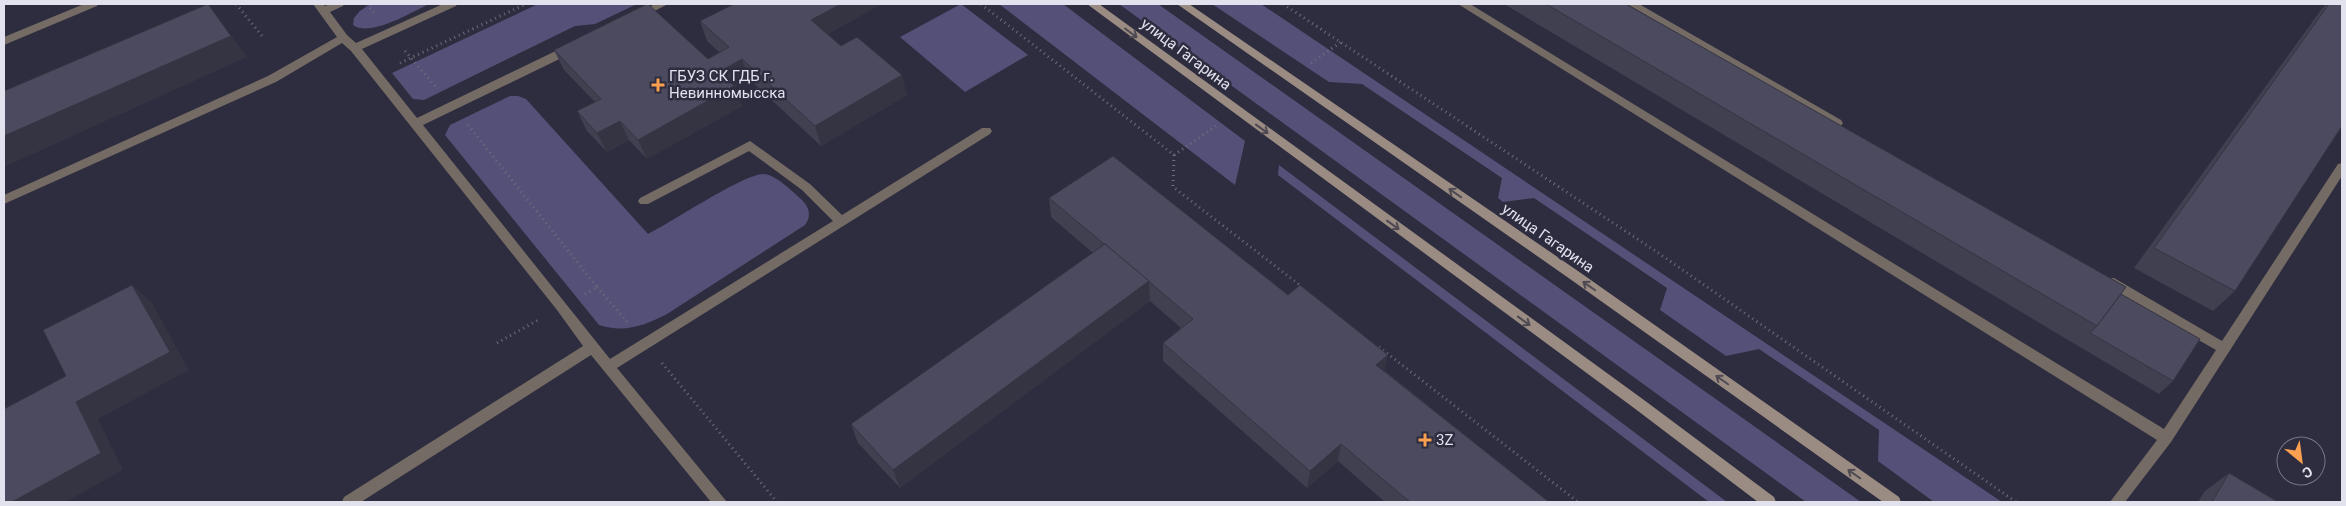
<svg xmlns="http://www.w3.org/2000/svg" width="2346" height="506" viewBox="0 0 2346 506" font-family="Roboto,sans-serif">
<rect width="100%" height="100%" fill="#2e2c3f"/>
<g fill="#555078">
<path d="M370 4H429C412 12 369 38 353 25L354 18 360 11Z"/>
<path d="M538 4H637L595 24 575 26 424 100 413 99 392 73Z"/>
<path d="M961 4 1028 55 965 92 900 37Z"/>
<path d="M999 4H1063L1245 141 1235 185Z"/>
<path d="M1119 4H1158L1861 502H1806Z"/>
<path d="M1212 4H1261L2002 502H1934L1878 461 1879 430 1759 349 1726 356 1660 310 1667 288 1534 198 1503 202 1498 198 1502 178 1362 84 1329 82Z"/>
<path d="M510 96H518L526 99 648 234C670 223 744 174 763 174 775 174 792 191 801 199 809 207 812 215 805 225L667 314C644 326 624 333 599 325L445 135 450 125Z"/>
<path d="M1279 165 1727 502H1709L1278 175Z"/>
</g>
<g fill="none" stroke-linecap="round" stroke-linejoin="round">
<g stroke="#6e6c7d" stroke-width="3" stroke-dasharray="1 4" stroke-linecap="butt">
<path d="M236 4 263 37"/>
<path d="M367 4 374 13"/>
<path d="M981 4 1174 155 1173 187 1301 286"/>
<path d="M1283 4 1654 250 2016 502"/>
<path d="M405 51 435 86"/>
<path d="M400 63 526 4"/>
<path d="M1311 63 1341 42"/>
<path d="M468 125 597 287 585 294"/>
<path d="M1174 155 1216 126"/>
<path d="M597 287 629 324"/>
<path d="M497 343 538 320"/>
<path d="M1379 347 1578 502"/>
<path d="M662 363 777 502"/>
</g>
<g fill="#746b64" fill-rule="evenodd">
<path d="M84 4H98L97 6 4 45V37Z"/>
<path d="M313 4H323L325 6 330 4H344L343 6 330 12 347 35 356 43 443 4H457L456 6 362 49 417 118 568 45H576L577 48 576 51 423 125 610 359 833 221 802 190 749 151 648 204H640L638 201 640 198 750 141 810 184 842 215 982 128H990L992 131 990 134 617 368 727 502H711L591 355 361 502H342L344 497 583 346 557 310 351 51 342 43 276 82 4 204V195L268 76 337 37Z"/>
<path d="M655 4H668L643 17H635L634 15Z"/>
<path d="M1458 4H1470L2164 429 2216 350 2104 286 2103 282 2104 278H2114L2222 341 2338 164 2342 163V176L2171 442 2125 502H2110L2157 440Z"/>
<path d="M1627 4H1639L1841 120 1843 123 1841 126H1833Z"/>
</g>
<g fill="#9a8c82" fill-rule="evenodd">
<path d="M1087 4H1099L1644 400 1774 497 1776 502H1758L1634 408Z"/>
<path d="M1177 4H1189L1578 271 1899 497 1901 502H1883L1570 279Z"/>
</g>
</g>
<g fill="#414051">
<path d="M881 4 828 34 841 46 907 95 821 146 749 79 735 87 742 106 647 159 629 140 607 152 587 131 577 111 595 102 564 70 554 50 708 59 719 52 707 41 700 21Z"/>
<path d="M1504 4H1626L2121 294 2173 381 2159 394Z"/>
<path d="M2326 4H2342L2235 291 2213 311 2134 268 2321 10Z"/>
<path d="M1049 198 1385 371 1549 502H1385L1338 461 1307 488 1163 361V343L1181 328 1150 301 900 488 858 443 851 424 1093 253 1051 217Z"/>
<path d="M2229 473 2278 502H2198L2205 491Z"/>
</g>
<g fill="#353442">
<path d="M208 4 247 57 4 167V136Z"/>
<path d="M841 4H881L817 40 811 20Z"/>
<path d="M742 59 749 79 735 87 742 106 647 159 638 140 719 72Z"/>
<path d="M902 75 907 95 821 146 815 126Z"/>
<path d="M620 121 629 140 607 152 597 133Z"/>
<path d="M1149 281 1150 301 900 488 893 470Z"/>
<path d="M132 285 152 303 189 370 98 419 123 470 66 502H12L76 402Z"/>
<path d="M1388 355 1384 373 1376 365Z"/>
<path d="M1341 444 1338 461 1307 488 1310 471Z"/>
</g>
<g fill="#4c4a5e" stroke="#353442">
<path d="M208 4 231 36 4 136V91Z"/>
<path d="M647 4H648L708 59 729 47 700 21 734 4H841L811 20 841 46 857 37 902 75 815 126 742 59 719 72 734 86 638 140 620 121 597 133 577 111 601 99 554 50Z"/>
<path d="M1546 4H1626L2126 287 2097 326Z"/>
<path d="M2329 4H2342V126L2235 291 2154 248Z"/>
<path d="M1113 156 1288 295 1300 285 1388 355 1376 365 1549 502H1410L1341 444 1310 471 1163 343 1193 319 1105 244H1104L1049 198Z"/>
<path d="M1105 244 1149 281 893 470 851 424Z"/>
<path d="M132 285 170 352 76 402 101 453 12 502H4V409L66 376 43 330Z"/>
<path d="M2121 294 2200 339 2173 381 2090 333 2097 326Z"/>
<path d="M2229 473 2278 502H2212Z"/>
</g>
<defs><path id="oneway-shaft" d="M-6 0H5M1.5-3L5.5 0L1.5 3" fill="none" stroke-width="1.6" stroke-linecap="round" stroke-linejoin="round" transform="scale(1.25)"/></defs>
<g stroke="#4e4953">
<use href="#oneway-shaft" transform="translate(1131 33) rotate(37)"/>
<use href="#oneway-shaft" transform="translate(1262 129) rotate(36)"/>
<use href="#oneway-shaft" transform="translate(1455 193) rotate(-145)"/>
<use href="#oneway-shaft" transform="translate(1393 225) rotate(36)"/>
<use href="#oneway-shaft" transform="translate(1589 286) rotate(-145)"/>
<use href="#oneway-shaft" transform="translate(1524 321) rotate(36)"/>
<use href="#oneway-shaft" transform="translate(1722 380) rotate(-145)"/>
<use href="#oneway-shaft" transform="translate(1854 474) rotate(-145)"/>
</g>
<g fill="#fb9f50" stroke="#2e2c3f" stroke-width="2">
<path d="M655.5 77.5h5v5h5v5h-5v5h-5v-5h-5v-5h5z"/>
<path d="M1422.5 432.5h5v5h5v5h-5v5h-5v-5h-5v-5h5z"/>
</g>
<g text-anchor="middle" stroke-width="5" stroke-linejoin="round" paint-order="stroke">
<g font-size="15" fill="#e2e2ee" stroke="#2e2c3f">
<text transform="translate(1186 54) rotate(37)" y="5">улица Гагарина</text>
<text transform="translate(1548 238) rotate(35)" y="5">улица Гагарина</text>
</g>
<g font-size="15" fill="#e2e2ee" stroke="#2e2c3f" text-anchor="start">
<text x="669" y="81">ГБУЗ СК ГДБ г.<tspan x="669" dy="17">Невинномысска</tspan></text>
<text x="1436" y="445">3Z</text>
</g>
</g>
<rect width="2346" height="506" fill="none" stroke="#e2e2ee" stroke-width="10"/>
<g transform="translate(2301 461) rotate(151)"><circle r="24" fill="#2e2c3f" stroke="#767585"/>
<path d="M0-4L9 19L0 12L-9 19Z" fill="#fb9f50"/>
<text y="-8" font-size="14" font-weight="bold" text-anchor="middle" fill="#e2e2ee">С</text>
</g>
</svg>
